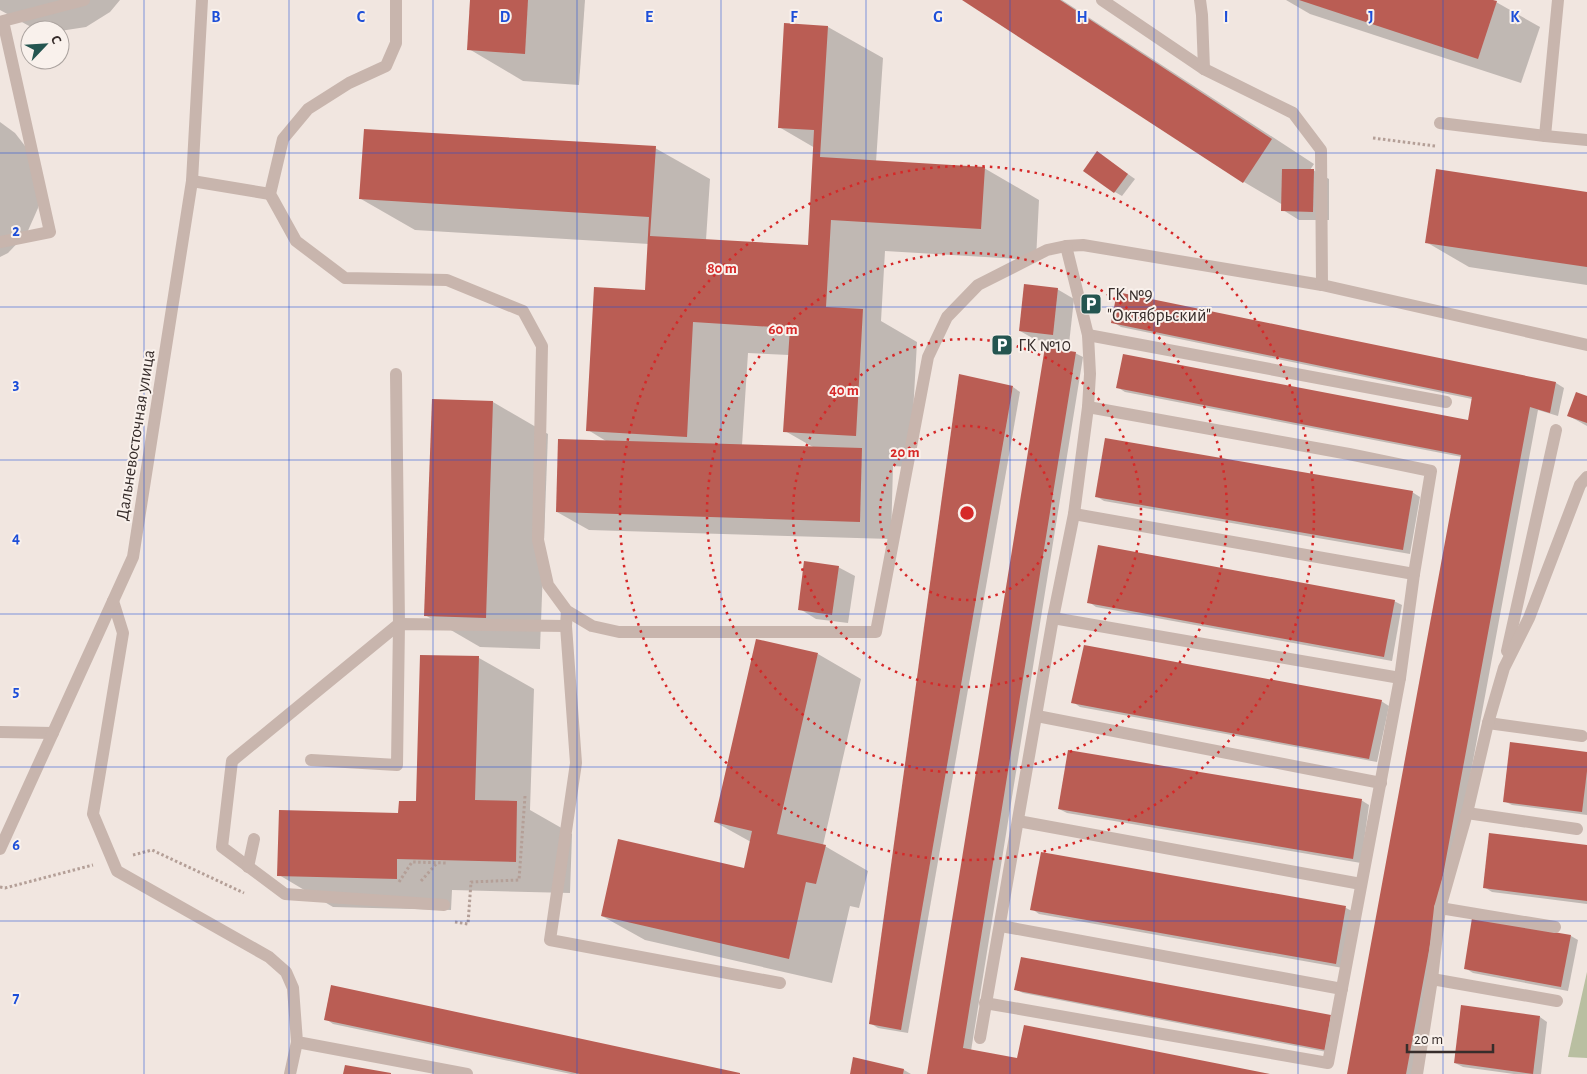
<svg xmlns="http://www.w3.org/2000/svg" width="1587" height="1074" viewBox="0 0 1587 1074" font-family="'Alegreya Sans',sans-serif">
<rect width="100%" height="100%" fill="#f1e6e0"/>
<path fill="#b9bfa1" d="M1587 972V1058L1568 1057Z"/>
<g fill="#0003" fill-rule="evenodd">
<path d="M0 0H120L110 12 86 27 60 31V30L31 27 0 10Z"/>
<path d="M472 0H585L579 85 523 81 469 49Z"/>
<path d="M964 0H1062L1314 164 1310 170H1313L1329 179V220H1299L1283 210V205L1244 182Z"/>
<path d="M1286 0H1489L1496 2 1540 27 1521 83 1310 14Z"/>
<path d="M785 24 828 27 883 58 876 162 984 168 1039 200 1036 260 885 251 881 321 917 342 910 467 893 466 891 539 589 530 557 512 606 441 588 430 646 291 649 244 415 230 361 199 655 148 710 179 706 240 809 246 815 148 779 127ZM748 353 789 355 785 431 813 447 742 445Z"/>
<path d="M0 122 15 133 32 155 39 181 38 208 27 233 8 253 0 257Z"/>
<path d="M1105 158 1135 179 1122 196 1115 192Z"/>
<path d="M1587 193V285L1469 267 1426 242Z"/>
<path d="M1057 289 1074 299 1069 344 1036 340 1020 331Z"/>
<path d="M1118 294 1556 383 1564 388 1558 416 1538 410 1415 1074H1349L1462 457 1125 392 1117 387 1469 421 1472 399 1121 327 1113 322Z"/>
<path d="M1075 353 1083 357 971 1051 1018 1060 1269 1074H929Z"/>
<path d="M1013 387 1020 392 908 1033 878 1028 870 1023Z"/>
<path d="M1587 397V426L1569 416Z"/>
<path d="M433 400 493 402 548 434 540 649 480 647 425 615Z"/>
<path d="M1412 492 1420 497 1410 554 1104 501 1096 496Z"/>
<path d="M838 567 855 576 848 623 816 619 800 609Z"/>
<path d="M1394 601 1402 605 1392 661 1096 607 1089 602Z"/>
<path d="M818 654 861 679 823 845 868 871 859 908 850 906 832 983 645 940 602 916 745 870 751 842 715 822Z"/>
<path d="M479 658 534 689 530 810 572 834 570 893 452 890 451 910 333 907 279 875 400 814 418 803Z"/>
<path d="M1381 701 1389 706 1377 762 1080 707 1073 702Z"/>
<path d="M1587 754V815L1512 805 1504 801Z"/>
<path d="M1361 800 1369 805 1361 863 1067 813 1059 809Z"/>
<path d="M1587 847V904L1492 892 1484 887Z"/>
<path d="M1042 854 1346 908 1354 912 1343 968 1039 914 1032 909Z"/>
<path d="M1571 936 1578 940 1568 991 1473 973 1465 968Z"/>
<path d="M1015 989 1330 1017 1332 1053 1023 993Z"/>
<path d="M1540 1017 1547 1022 1541 1074H1514L1463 1067 1455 1063Z"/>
<path d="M326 1019 737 1074H571L333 1024Z"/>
<path d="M854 1059 904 1070 911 1074H851Z"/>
</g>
<g fill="#ba5d54">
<path d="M470 0H528L525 54 467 50Z"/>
<path d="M962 0H1060L1272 139 1243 183Z"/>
<path d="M1299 0H1493L1497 1 1478 59Z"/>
<path d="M784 23 828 26 820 157 985 167 981 229 831 220 826 307 863 309 856 436 783 432 790 328 693 322 687 437 586 431 594 287 645 290 649 217 359 199 364 129 656 146 650 236 808 245 814 130 778 128Z"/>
<path d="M1097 151 1128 174 1114 193 1083 171Z"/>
<path d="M1282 169H1314L1313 212 1281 211Z"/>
<path d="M1436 169 1587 192V267L1425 243Z"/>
<path d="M1024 284 1058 288 1053 335 1019 331Z"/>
<path d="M1117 292 1556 382 1550 413 1530 407 1406 1074H1347L1461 455 1116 388 1123 354 1468 420 1472 397 1111 323Z"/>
<path d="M1045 347 1076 352 963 1048 1017 1058 1024 1025 1270 1074H927Z"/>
<path d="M959 374 1013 386 901 1030 869 1024Z"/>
<path d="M1576 392 1587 396V423L1567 416Z"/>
<path d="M432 399 493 401 486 618 424 616Z"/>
<path d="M1105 438 1413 491 1403 550 1095 497Z"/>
<path d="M558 439 862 448 860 522 556 512Z"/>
<path d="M1098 545 1395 600 1384 657 1087 603Z"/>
<path d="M804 561 839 566 832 615 798 610Z"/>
<path d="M756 639 818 653 777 834 826 845 816 884 806 882 789 959 601 916 618 839 744 868 752 831 714 822Z"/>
<path d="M1084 645 1382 700 1369 759 1071 703Z"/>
<path d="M420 655 479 656 475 800 517 801 516 862 397 859V879L277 876 279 810 398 813 399 801H416Z"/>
<path d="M1510 742 1587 752V771L1582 812 1503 802Z"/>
<path d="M1068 750 1362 799 1353 859 1058 809Z"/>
<path d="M1489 833 1587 845V901L1483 888Z"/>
<path d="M1041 852 1346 906 1336 964 1030 910Z"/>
<path d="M1472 918 1571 935 1561 987 1464 969Z"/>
<path d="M1021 957 1331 1015 1325 1050 1014 990Z"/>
<path d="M331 985 740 1073V1074H580L324 1020Z"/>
<path d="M1461 1005 1540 1016 1533 1074 1454 1063Z"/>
<path d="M853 1057 904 1069 903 1074H850Z"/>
<path d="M345 1065 391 1073V1074H343Z"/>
</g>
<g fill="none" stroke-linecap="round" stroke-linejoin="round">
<g stroke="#b49f97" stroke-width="3" stroke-dasharray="2.5 2.5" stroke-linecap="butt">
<path d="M1373 138 1435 146"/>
<path d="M133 855 152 850 244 893"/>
<path d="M421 881 437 863"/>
<path d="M399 882 412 862 446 863"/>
<path d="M0 887 5 888 93 865"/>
<path d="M455 922 468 924 471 882 519 880 525 796"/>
</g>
<g stroke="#c8b5ad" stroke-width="12">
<path d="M396 0V43L386 66 349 83 308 109 283 139 270 194 296 241 345 278 447 280 523 311 542 346 538 540 548 585 567 611 592 626 619 632H876L928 357 947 317 978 285 1047 250 1066 246 1083 245 1322 285 1587 345"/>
<path d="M1102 0 1204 69 1293 113 1321 150 1322 285"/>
<path d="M1200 0 1202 15 1204 69"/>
<path d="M1440 123 1545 136 1558 0"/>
<path d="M1545 136 1587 140"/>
<path d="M192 181 270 194"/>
<path d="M0 242 50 232 3 21 84 0"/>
<path d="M1088 335 1446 402"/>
<path d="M396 374 399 624 232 761 222 847 285 894 444 905"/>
<path d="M1074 514 1414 574"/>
<path d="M113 601 123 633 93 814 117 871 269 957 286 972 293 988 297 1042 467 1074"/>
<path d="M567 611 566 626 576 763 550 940 780 983"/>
<path d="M1053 618 1400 678"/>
<path d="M1507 651 1556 430"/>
<path d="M1037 716 1381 783"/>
<path d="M1488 723 1582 736"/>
<path d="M0 732 53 733"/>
<path d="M311 760 397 765 399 624 566 626"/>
<path d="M1467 813 1577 829"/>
<path d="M1018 821 1361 884"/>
<path d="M0 849 133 557 192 181 202 0"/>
<path d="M248 867 254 839"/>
<path d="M1440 908 1555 927"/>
<path d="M1001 926 1342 989"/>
<path d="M1432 979 1557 1001"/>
<path d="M985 1003 1328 1063 1400 678 1414 574 1431 471 1349 454 1088 407"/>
<path d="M980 1038 1053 618 1074 514 1088 407 1090 374 1088 335 1066 246"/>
<path d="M290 1074 297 1042"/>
<path d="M1417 1074 1432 979 1440 908 1467 813 1488 723 1504 668 1529 618 1580 485 1587 477"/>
</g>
</g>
<path fill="none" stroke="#1d4ed8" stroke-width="1" stroke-opacity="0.55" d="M144 0V1074M289 0V1074M433 0V1074M577 0V1074M721 0V1074M866 0V1074M1010 0V1074M1154 0V1074M1298 0V1074M1443 0V1074M0 153H1587M0 307H1587M0 460H1587M0 614H1587M0 767H1587M0 921H1587"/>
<g fill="none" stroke="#d62828" stroke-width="2.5" stroke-dasharray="2.5 5">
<circle cx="967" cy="513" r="87"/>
<circle cx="967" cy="513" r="174"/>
<circle cx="967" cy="513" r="260"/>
<circle cx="967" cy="513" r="347"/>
</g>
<defs>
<g id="parking-square" transform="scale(1.125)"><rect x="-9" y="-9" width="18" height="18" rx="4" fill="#245550" stroke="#f9f1ec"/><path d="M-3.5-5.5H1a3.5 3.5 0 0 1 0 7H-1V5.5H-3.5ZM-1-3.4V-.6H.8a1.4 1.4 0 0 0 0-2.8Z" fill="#fff"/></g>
</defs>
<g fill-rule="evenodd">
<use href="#parking-square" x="1091" y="304"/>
<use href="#parking-square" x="1002" y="345"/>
</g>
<g text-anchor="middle" stroke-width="4" stroke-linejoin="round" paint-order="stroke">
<g font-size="18" fill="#372d2b" stroke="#f9f1ec" text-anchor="start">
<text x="1107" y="300">ГК №9<tspan x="1107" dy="21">"Октябрьский"</tspan></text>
<text x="1018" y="351">ГК №10</text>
</g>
<g font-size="18" fill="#372d2b" stroke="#f9f1ec">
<text transform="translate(135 435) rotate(-81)" y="6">Дальневосточная улица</text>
</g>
</g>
<g font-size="16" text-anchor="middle" font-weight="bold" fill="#1d4ed8" stroke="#f9f1ec" stroke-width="4" stroke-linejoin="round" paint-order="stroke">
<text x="216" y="22">B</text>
<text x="361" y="22">C</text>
<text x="505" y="22">D</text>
<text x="649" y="22">E</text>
<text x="794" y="22">F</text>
<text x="938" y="22">G</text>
<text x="1082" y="22">H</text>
<text x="1226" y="22">I</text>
<text x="1371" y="22">J</text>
<text x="1515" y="22">K</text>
<text x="16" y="236">2</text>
<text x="16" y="389">3</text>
<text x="16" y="543">4</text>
<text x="16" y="696">5</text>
<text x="16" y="850">6</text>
<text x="16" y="1003">7</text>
</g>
<circle cx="967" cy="513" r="8" fill="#d62828" stroke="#f9f1ec" stroke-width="2.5"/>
<g font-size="15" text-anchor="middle" font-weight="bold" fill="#d62828" stroke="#f9f1ec" stroke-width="4" stroke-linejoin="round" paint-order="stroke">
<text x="722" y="273">80 m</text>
<text x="783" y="334">60 m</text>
<text x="844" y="395">40 m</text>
<text x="905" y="457">20 m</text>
</g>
<g transform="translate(45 45) rotate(65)"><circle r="24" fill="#f9f1ec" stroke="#aba39f"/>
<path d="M0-4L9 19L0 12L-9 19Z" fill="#245550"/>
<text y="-8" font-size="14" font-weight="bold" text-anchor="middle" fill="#372d2b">С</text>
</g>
<path d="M1407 1044v8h86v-8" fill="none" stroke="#372d2b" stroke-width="2.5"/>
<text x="1414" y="1044" font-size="15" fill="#372d2b" stroke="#f9f1ec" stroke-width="4" paint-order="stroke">20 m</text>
</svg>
